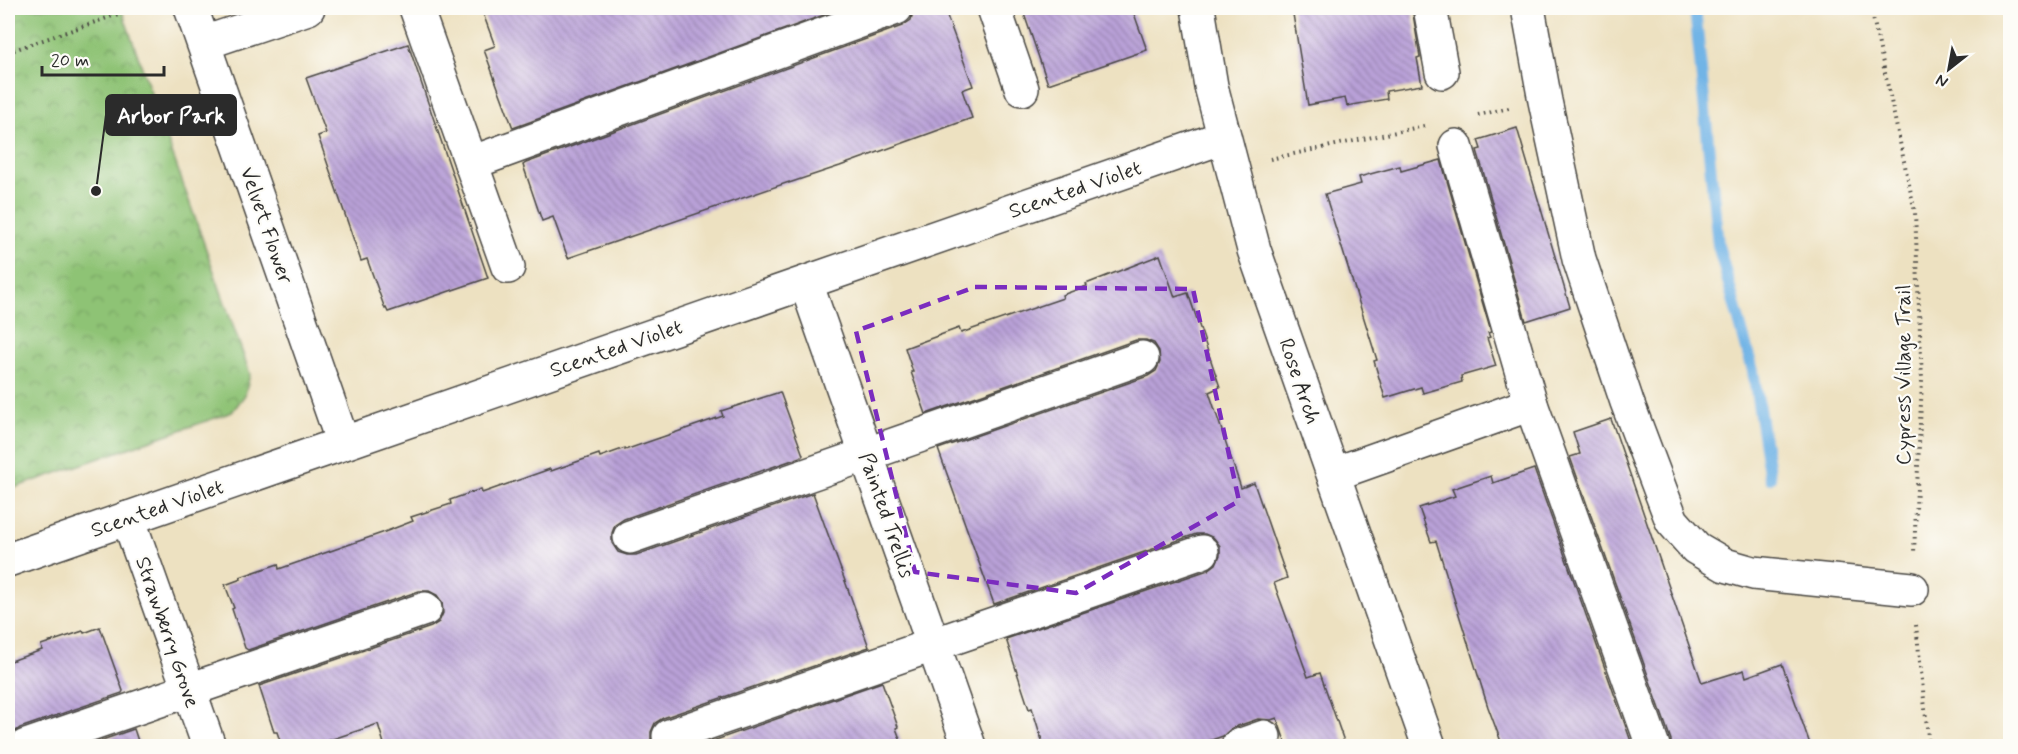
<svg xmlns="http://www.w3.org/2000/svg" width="2018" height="754" viewBox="0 0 2018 754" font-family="Mynerve,sans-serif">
<defs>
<pattern id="park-crowns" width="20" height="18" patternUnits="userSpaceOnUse" patternTransform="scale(1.5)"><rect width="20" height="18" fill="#8ec375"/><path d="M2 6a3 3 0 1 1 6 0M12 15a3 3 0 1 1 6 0" fill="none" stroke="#749f60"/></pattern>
<pattern id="building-back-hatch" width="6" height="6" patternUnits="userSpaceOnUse" patternTransform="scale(1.5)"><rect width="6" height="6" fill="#b9a1d8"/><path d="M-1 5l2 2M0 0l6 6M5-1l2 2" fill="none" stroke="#9783af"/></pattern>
</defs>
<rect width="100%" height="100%" fill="#fdfcf7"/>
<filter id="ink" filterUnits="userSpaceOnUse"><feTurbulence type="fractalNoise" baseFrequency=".0167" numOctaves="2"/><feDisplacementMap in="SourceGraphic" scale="12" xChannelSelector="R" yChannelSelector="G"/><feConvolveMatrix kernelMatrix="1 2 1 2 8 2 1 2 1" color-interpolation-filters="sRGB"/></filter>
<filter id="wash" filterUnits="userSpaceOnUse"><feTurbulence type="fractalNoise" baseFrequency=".008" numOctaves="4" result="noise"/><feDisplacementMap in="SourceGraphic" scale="24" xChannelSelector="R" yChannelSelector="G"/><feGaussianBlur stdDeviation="1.35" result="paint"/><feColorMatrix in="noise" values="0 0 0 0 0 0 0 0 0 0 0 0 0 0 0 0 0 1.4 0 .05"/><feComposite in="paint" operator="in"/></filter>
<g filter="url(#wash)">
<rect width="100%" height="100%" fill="#ede1c1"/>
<path fill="url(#park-crowns)" stroke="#5c7750" stroke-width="1.5" d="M8 8H121L250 374 245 395 232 412 8 490Z"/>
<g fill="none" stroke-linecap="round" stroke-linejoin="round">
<path stroke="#71b4e6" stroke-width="12" d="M1695 8 1718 245 1753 371 1770 478"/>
</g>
<g id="blocks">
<g fill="url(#building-back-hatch)">
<path d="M481 8H843L513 128 484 50 495 46Z"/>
<path d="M914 8H944L973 86 962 90 972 118 840 166 789 183V182L568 258 553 217 542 221 523 165 526 163 902 26 911 20Z"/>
<path d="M1022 8H1132L1147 50 1048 84Z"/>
<path d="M1292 8H1412L1420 57 1417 58 1422 85 1386 91 1387 99 1347 106 1345 98 1308 105Z"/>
<path d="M408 44 488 278 388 312 386 308 385 309 367 259 361 261 318 136 326 133 306 78Z"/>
<path d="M1517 128 1570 307 1526 321 1477 150 1481 149 1478 140Z"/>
<path d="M1441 160 1491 332 1488 333 1490 337 1487 338 1496 366 1461 376 1462 382 1423 393 1421 387 1385 398 1374 361 1377 360 1325 194 1361 184 1359 177 1400 166 1401 171Z"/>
<path d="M1160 255 1175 297 1188 293 1220 387 1209 392 1241 488 1254 483 1287 578 1274 583 1308 677 1320 673 1346 747H1287L1277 718 1271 720 1258 719 1232 728 1223 736 1192 747H1044L1032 708 1029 709 1006 639 1208 570 1216 564 1220 555V546L1214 538 1205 534H1196L994 604 938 449 1148 376 1156 371 1160 362 1159 351 1154 343 1146 340H1136L926 414 911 372H913L905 348 959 328 961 333 1063 298 1062 295 1087 286 1086 284Z"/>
<path d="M780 392 803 455 801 457 624 519 615 525 612 533V543L618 552 627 555H636L813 493 869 647 663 718 655 723 651 732V742L654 747H385L378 724 309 747H282L277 732H274L259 686 431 627 439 622 443 613 442 602 437 595 429 591H419L248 650 245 648 232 609 234 608 225 585 241 579 240 577 278 564 279 569 382 533 413 521 411 517 451 504 450 500 481 489 482 493 550 469 551 471 599 454 600 457 625 448V450L723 416 721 411Z"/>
<path d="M1611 419 1702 683 1744 670 1746 677 1782 664 1811 747H1671V740L1570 457 1580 454 1573 432Z"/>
<path d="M1534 469 1633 747H1503L1488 707 1436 541 1431 542 1419 508 1455 496 1452 489 1491 476 1493 483Z"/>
<path d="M100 627 123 691 122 693 20 728 12 734 8 747V662L42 650 41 645 83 631 84 633Z"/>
<path d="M882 682 898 727 896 728 903 747H696Z"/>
<path d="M134 729 140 747H82Z"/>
</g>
</g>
</g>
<g filter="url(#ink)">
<use href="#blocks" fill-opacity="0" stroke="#484642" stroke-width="1.5"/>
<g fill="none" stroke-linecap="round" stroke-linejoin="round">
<g stroke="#484642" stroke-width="36">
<g id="minor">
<path d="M191 8 343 443"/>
<path d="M416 8 508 267"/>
<path d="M994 8 1022 89"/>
<path d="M1198 8 1211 86 1254 250 1429 746"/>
<path d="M1430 8 1442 72"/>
<path d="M1528 8 1545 101 1579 259 1627 402 1672 521 1696 548 1725 565 1753 573 1912 589"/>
<path d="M204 43 308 8"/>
<path d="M1456 146 1531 404 1653 746"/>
<path d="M471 163 896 8"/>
<path d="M806 283 969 746"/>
<path d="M1334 474 1531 404"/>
<path d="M128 518 209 746"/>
<path d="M630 537 1142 358"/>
<path d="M8 560 1224 137"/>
<path d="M669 736 1202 552"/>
<path d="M26 746 425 609"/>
<path d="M1238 746 1264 737"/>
</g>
</g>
<g stroke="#484642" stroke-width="4" stroke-dasharray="1.5 4.5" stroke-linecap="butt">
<path d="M1871 8 1915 212 1922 381 1914 552"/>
<path d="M8 52 136 8"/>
<path d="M1478 115 1509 108"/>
<path d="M1270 159 1424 126"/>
<path d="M1916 625 1929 746"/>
</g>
<use href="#minor" stroke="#fff" stroke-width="33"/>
</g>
</g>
<path fill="none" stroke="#7b2cbf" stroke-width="4.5" stroke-dasharray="12 8" stroke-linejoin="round" d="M975 287 1193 289 1239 501 1076 593 915 572 856 331Z"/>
<g text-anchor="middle" stroke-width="4.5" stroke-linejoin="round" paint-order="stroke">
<g font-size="21" fill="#2b2b2b" stroke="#fdfcf7">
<text transform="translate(1075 189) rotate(-19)" y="7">Scented Violet</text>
<text transform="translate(267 225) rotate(71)" y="7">Velvet Flower</text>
<text transform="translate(616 348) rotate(-19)" y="7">Scented Violet</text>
<text transform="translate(1903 375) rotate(-90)" y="7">Cypress Village Trail</text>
<text transform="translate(1300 381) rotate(71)" y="7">Rose Arch</text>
<text transform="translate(157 508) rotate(-19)" y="7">Scented Violet</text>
<text transform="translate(887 515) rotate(71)" y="7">Painted Trellis</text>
<text transform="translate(168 632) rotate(71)" y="7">Strawberry Grove</text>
</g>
</g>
<path fill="none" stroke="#2b2b2b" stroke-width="2" d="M96 191L106 115"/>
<circle fill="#2b2b2b" stroke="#fdfcf7" stroke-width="2" cx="96" cy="191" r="6"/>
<rect fill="#2b2b2b" stroke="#2b2b2b" stroke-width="2" x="106" y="95" width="130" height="40" rx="6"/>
<g font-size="22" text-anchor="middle" font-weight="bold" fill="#fff">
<text x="171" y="123">Arbor Park</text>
</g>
<rect width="2018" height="754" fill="none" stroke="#fdfcf7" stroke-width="30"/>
<g transform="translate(1949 69) rotate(211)" stroke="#fdfcf7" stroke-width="4.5" paint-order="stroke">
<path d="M0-4.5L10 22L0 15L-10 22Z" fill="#2b2b2b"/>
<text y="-9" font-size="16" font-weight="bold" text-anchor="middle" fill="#2b2b2b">N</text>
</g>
<path d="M42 66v9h122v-9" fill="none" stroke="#2b2b2b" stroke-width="3"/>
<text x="51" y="66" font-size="18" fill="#2b2b2b" stroke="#fdfcf7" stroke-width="4.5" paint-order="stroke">20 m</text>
</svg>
